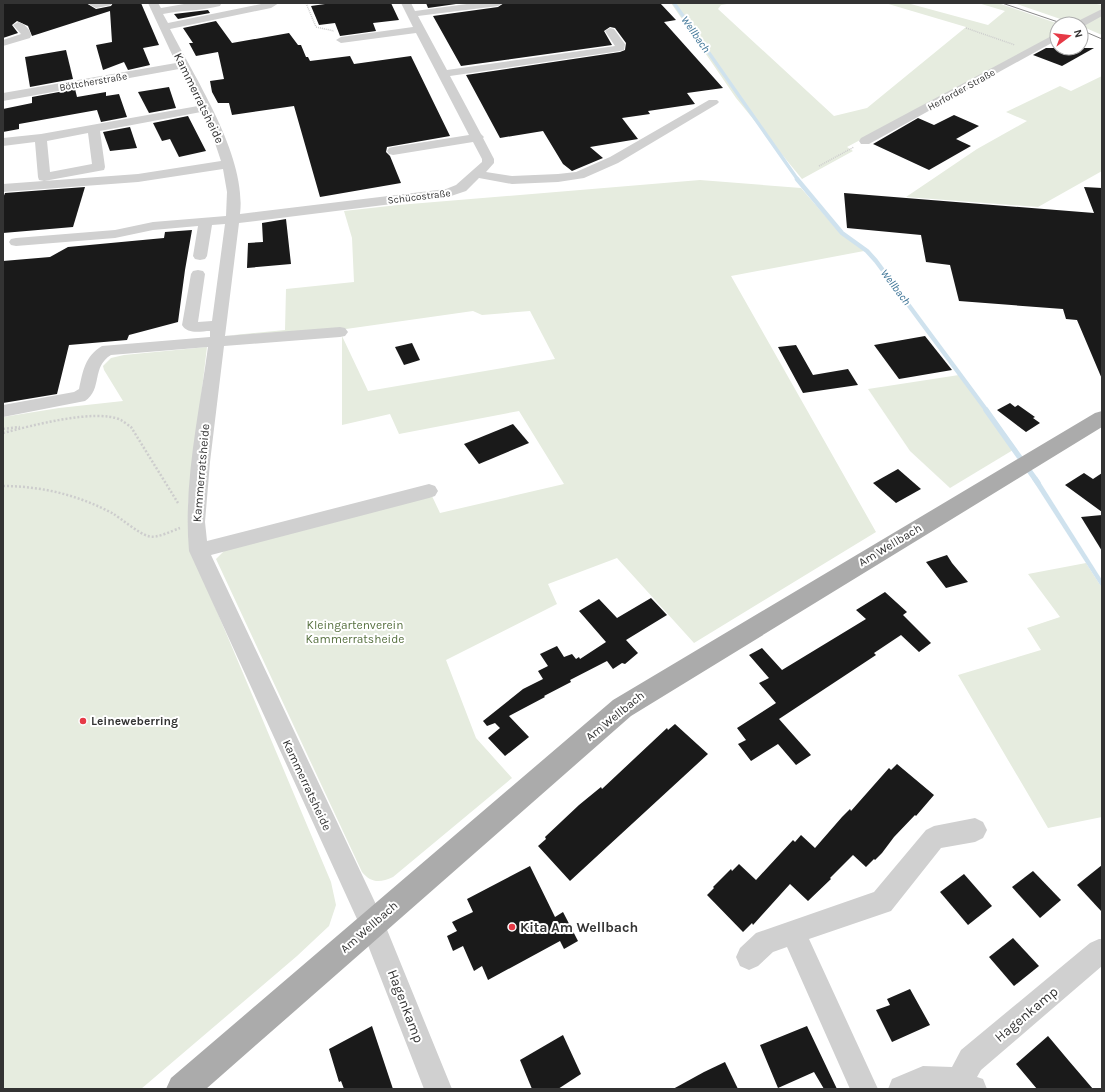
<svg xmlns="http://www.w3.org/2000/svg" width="1105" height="1092" viewBox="0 0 1105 1092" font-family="Karla,sans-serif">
<rect width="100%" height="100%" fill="#fff"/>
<g fill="#e6ecdf">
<path d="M671 3H733L721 5 718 9 834 116 867 108 966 27 885 3H907L988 25 1005 11 978 3H998L1059 24H1057V35L847 147 853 151 802 179 736 98Z"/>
<path d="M1014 3H1091L1102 5V10L1075 24Z"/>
<path d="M1102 14V35L1081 26V25Z"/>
<path d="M1102 76V171L1038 207 906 197 977 149 1027 121 1006 112 1060 86 1071 91Z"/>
<path d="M700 180 801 188 840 233 864 251 731 276 876 532 694 643 617 558 548 584 557 604 446 660 476 738 512 778 393 877C380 883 371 883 362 872L216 559 228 547 431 494 440 513 564 484 519 411 399 434 390 414 342 425V336L368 391 555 359 530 311 482 315 473 311 339 330 224 336 285 330 286 289 354 282 352 238 344 211 398 205Z"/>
<path d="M207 347 188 506 202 576 331 882 336 905 329 926 297 956 141 1089H3V417L59 408 123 401 104 370 103 366 111 358 124 355Z"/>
<path d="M959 375 1013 450 950 488 910 451 868 389Z"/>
<path d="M1086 563 1102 588V817L1048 828 958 675 1041 650 1027 628 1060 617 1028 574Z"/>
</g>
<path fill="#cfe2ee" d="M1037 477 1102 580V588L1032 479Z"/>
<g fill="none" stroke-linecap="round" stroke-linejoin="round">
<path stroke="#cfe2ee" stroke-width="3.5" d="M674 3 798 180"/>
<path stroke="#cfe2ee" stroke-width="4.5" d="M797 179 842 233 867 251 876 261 987 411"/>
<path stroke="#cfe2ee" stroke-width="5.5" d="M986 410 1038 483"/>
</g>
<g fill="#1a1a1a">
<path d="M3 3H86L96 9 111 6 113 3H141L159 45 143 48 150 65 128 70 124 62 103 70 96 45 112 42 110 11 32 36 28 26 17 21 12 25 18 33 3 38Z"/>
<path d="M332 3H391L399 20 373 23 376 31 340 36 335 23 319 25 311 6Z"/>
<path d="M426 3H463L428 8Z"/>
<path d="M504 3H660L676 20 664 22 723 88 687 93 695 104 648 111 650 114 622 118 638 139 590 147 603 158 572 171 563 164 543 131 500 138 466 75 620 52 625 50 626 43 615 28 610 27 604 31 612 45 461 66 433 16 498 7Z"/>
<path d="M208 10 210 13 178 19 174 14Z"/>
<path d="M216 21 232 43 289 33 298 45H301L306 57H308L310 61 350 56 354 64 411 56 450 136 387 147 386 152 390 156 401 183 320 197 294 106 232 115 229 103H218L212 92 210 81 224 79 218 52 196 56 189 43H193L183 28Z"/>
<path d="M1046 48H1094L1062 66 1033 55Z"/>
<path d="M66 50 73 79 30 87 25 57Z"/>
<path d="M169 87 176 108 149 113 138 92Z"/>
<path d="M75 89 77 97 106 92V96L119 94 127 117 101 122 97 110 19 124V129L3 132V109L32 103V97Z"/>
<path d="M954 115 979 126 956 139 971 146 929 170 873 144 918 118 934 125Z"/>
<path d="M188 116 206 151 179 157 170 139 162 141 153 123Z"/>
<path d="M130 127 137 148 110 151 103 132Z"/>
<path d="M85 187 73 227 3 233V198L5 193Z"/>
<path d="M1084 187 1102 188V379L1077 320 1066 319 1063 309 959 301 950 265 926 262 921 235 847 228 844 193 1094 213Z"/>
<path d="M286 219 291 264 247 268 248 243 263 242 262 223Z"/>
<path d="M192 230 185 270 178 322 129 335 127 340 69 345 57 394 3 403V261L50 257 68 247 164 238 165 232Z"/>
<path d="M925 336 952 370 899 379 874 345Z"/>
<path d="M412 343 420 360 404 365 395 347Z"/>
<path d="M796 345 813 375 848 369 858 385 803 393 778 347Z"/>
<path d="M1010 403 1015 407 1018 405 1035 417 1033 418 1040 423 1026 432 997 410Z"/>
<path d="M513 424 529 443 479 464 464 444Z"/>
<path d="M898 469 921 489 896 503 873 483Z"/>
<path d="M1084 473 1093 479 1102 473V512L1065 485Z"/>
<path d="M1102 515V551L1081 517Z"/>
<path d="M947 555 952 563 968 582 946 588 926 562Z"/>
<path d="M885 592 907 612 903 615 931 643 919 652 901 635 874 653 876 655 779 719 811 755 796 765 778 744 751 761 738 744 746 740 737 728 776 703 759 683 769 678 749 655 762 648 782 670 866 619 856 610Z"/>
<path d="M651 598 667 615 626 640 638 653 625 664 622 663 613 669 607 661 570 680 571 682 544 696 545 697 509 716 529 737 505 756 488 738 500 728 495 723 487 726 483 721 523 689 543 679 538 671 548 666 540 654 557 646 564 657 572 654 576 659 579 657 580 659 606 642 579 611 599 599 617 618Z"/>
<path d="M675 724 708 754 570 881 538 846 546 839 545 837 579 805 601 787 602 789 667 728 668 730Z"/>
<path d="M897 764 934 795 916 816 915 815 894 837 882 853 875 860 874 859 866 867 853 855 830 878 831 879 808 901 790 884 753 925 752 923 743 932 707 895 714 888 713 887 731 869 732 871 739 864 756 880 793 840 795 842 801 835 815 848 842 817 850 809 851 811 889 768 891 770Z"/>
<path d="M1102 865V912L1077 885Z"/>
<path d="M530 866 555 917 563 912 578 941 564 949 560 941 488 980 482 966 474 971 463 946 453 951 447 936 457 931 452 922 473 912 467 899Z"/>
<path d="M1033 871 1061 900 1040 918 1012 887Z"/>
<path d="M964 874 992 906 968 925 940 892Z"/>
<path d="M1013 938 1039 966 1014 986 989 957Z"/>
<path d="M910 989 930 1025 892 1042 876 1010 890 1005 887 999Z"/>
<path d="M372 1026 393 1089H344L341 1081 339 1082 329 1049Z"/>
<path d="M807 1026 837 1089H824L814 1072 778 1088 760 1045Z"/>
<path d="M563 1035 581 1074 558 1089H532L520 1060Z"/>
<path d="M1048 1036 1069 1061 1093 1089H1037L1016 1064Z"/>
<path d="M725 1062 738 1089H673L704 1072Z"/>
</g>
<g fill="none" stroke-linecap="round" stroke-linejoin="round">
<g stroke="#cdcdcd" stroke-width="1.5" stroke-dasharray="1 1" stroke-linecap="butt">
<path d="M306 3 316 27 334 31"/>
<path d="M966 28 1015 45"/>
<path d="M819 166 854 147"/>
</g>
<g stroke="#cdcdcd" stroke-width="2.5" stroke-dasharray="2 2" stroke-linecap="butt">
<path d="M3 429 20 427"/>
<path d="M3 433C30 426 96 408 121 420 124 422 128 425 131 427L178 503"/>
<path d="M3 486C41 486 78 495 112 513 122 519 138 533 148 536 157 539 171 531 180 528"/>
</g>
<g fill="#d0d0d0" fill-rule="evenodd">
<path d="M87 3H112L111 5 96 8Z"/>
<path d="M148 3H158L161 8 184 4H221L220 6C201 11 182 10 163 14L168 23 266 3H279L271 8 170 29C196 80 247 157 240 214L446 189 456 185 482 162V159L473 142 393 155 389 154 387 151 389 148 393 147 469 135 416 33 341 43 336 40 341 37 413 27 401 3H411L415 11 474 3H503L498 6 418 16 447 70 615 46 605 31 610 28 614 29 625 44 624 50 620 51 450 76 481 134 484 137 483 138 494 159V163L486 172 512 176 558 174 576 172 610 157 709 100H717L719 102 717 104 618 163 584 178 558 182 512 184 479 178 466 191 448 197 239 223 225 336 340 327 345 328 348 332 345 336 340 337 224 346 210 462 205 522 207 541 429 484 435 486 438 491 435 496 429 498 211 555 381 915 452 1089H424L362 930 189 551C183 484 199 414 208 347L111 355C91 367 103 389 85 401L3 417V405L74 392 79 389C83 371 85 356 102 346L210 337V331C201 331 188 335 182 325L191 274 193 271 198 270 203 271 205 274 198 322 212 321 225 224 212 225 207 256 205 259 200 260 195 259 193 256 198 226 153 230 115 238 16 246 11 245 9 242 11 239 16 238 115 230 153 222 226 216 227 192 223 169 138 182 3 192V184L138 174 221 161 214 140 201 112 100 131 105 167 104 170 44 181 39 180 38 177 35 142 3 146V138L41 134 198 106 179 69 3 101V93L176 63ZM88 133 92 164 50 172 47 141Z"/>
<path d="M1102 9V16L1084 26 1081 27V24H1075L1076 22Z"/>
<path d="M18 22C24 23 31 30 31 36L30 38 3 46V40L21 34 13 25Z"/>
<path d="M1057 33V40L869 144H861L859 141 861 138Z"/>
<path d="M975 818 983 822 987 830 983 838 975 842 941 848 891 911 809 939 878 1089H850L787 947 773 952 758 966 749 970 740 966 736 957 740 948 756 933 874 892 926 830 934 826Z"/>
<path d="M1099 939H1102V966L981 1070 977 1077 983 1079 987 1089H888L892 1079 923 1066 952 1067 961 1050 1090 943Z"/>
</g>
<path fill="#ababab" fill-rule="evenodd" d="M1102 411V427L631 716 206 1089H166L171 1078 613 700 1095 413Z"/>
<g stroke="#888" stroke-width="1">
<path d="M1002 3 1064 24"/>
<path d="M1081 30 1102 39"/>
</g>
</g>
<g fill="#e63946" stroke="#fff" stroke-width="1.5">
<circle cx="83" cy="721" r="4"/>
<circle cx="512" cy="927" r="4"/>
</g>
<g text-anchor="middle" stroke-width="4" stroke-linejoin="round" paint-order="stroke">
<g font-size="10" fill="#333" stroke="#fff">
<text transform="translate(93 81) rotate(-10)" y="4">Böttcherstraße</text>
<text transform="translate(961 89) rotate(-29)" y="4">Herforder Straße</text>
<text transform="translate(419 196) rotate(-7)" y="4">Schücostraße</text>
</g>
<g font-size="11" font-style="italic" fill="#3f7597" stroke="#fff">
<text transform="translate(696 34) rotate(55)" y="4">Wellbach</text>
<text transform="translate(896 287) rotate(53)" y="4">Wellbach</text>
</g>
<g font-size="12" fill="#333" stroke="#fff">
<text transform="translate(199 98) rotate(64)" y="4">Kammerratsheide</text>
<text transform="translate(201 473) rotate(-85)" y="4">Kammerratsheide</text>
<text transform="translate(890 545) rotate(-31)" y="4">Am Wellbach</text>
<text transform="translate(615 716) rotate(-39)" y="4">Am Wellbach</text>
<text transform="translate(307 785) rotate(65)" y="4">Kammerratsheide</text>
<text transform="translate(369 927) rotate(-41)" y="4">Am Wellbach</text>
</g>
<g font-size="12" fill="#56703f" stroke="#fff">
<text x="355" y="629">Kleingartenverein<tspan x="355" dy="14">Kammerratsheide</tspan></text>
</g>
<g font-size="12" font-weight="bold" fill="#333" stroke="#fff" text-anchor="start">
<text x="91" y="725">Leineweberring</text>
</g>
<g font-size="14" font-weight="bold" fill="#333" stroke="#fff" text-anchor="start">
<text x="520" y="932">Kita Am Wellbach</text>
</g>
<g font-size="14" fill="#333" stroke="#fff">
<text transform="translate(406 1006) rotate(69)" y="5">Hagenkamp</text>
<text transform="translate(1026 1014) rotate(-40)" y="5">Hagenkamp</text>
</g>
</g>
<rect width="1105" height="1092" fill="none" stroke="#333333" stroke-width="8"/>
<g transform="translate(1069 36) rotate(75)"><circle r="19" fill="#ffffff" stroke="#adadad"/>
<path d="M0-3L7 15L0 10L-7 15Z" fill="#e63946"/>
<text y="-6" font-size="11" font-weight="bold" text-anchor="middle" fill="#333333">N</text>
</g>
</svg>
